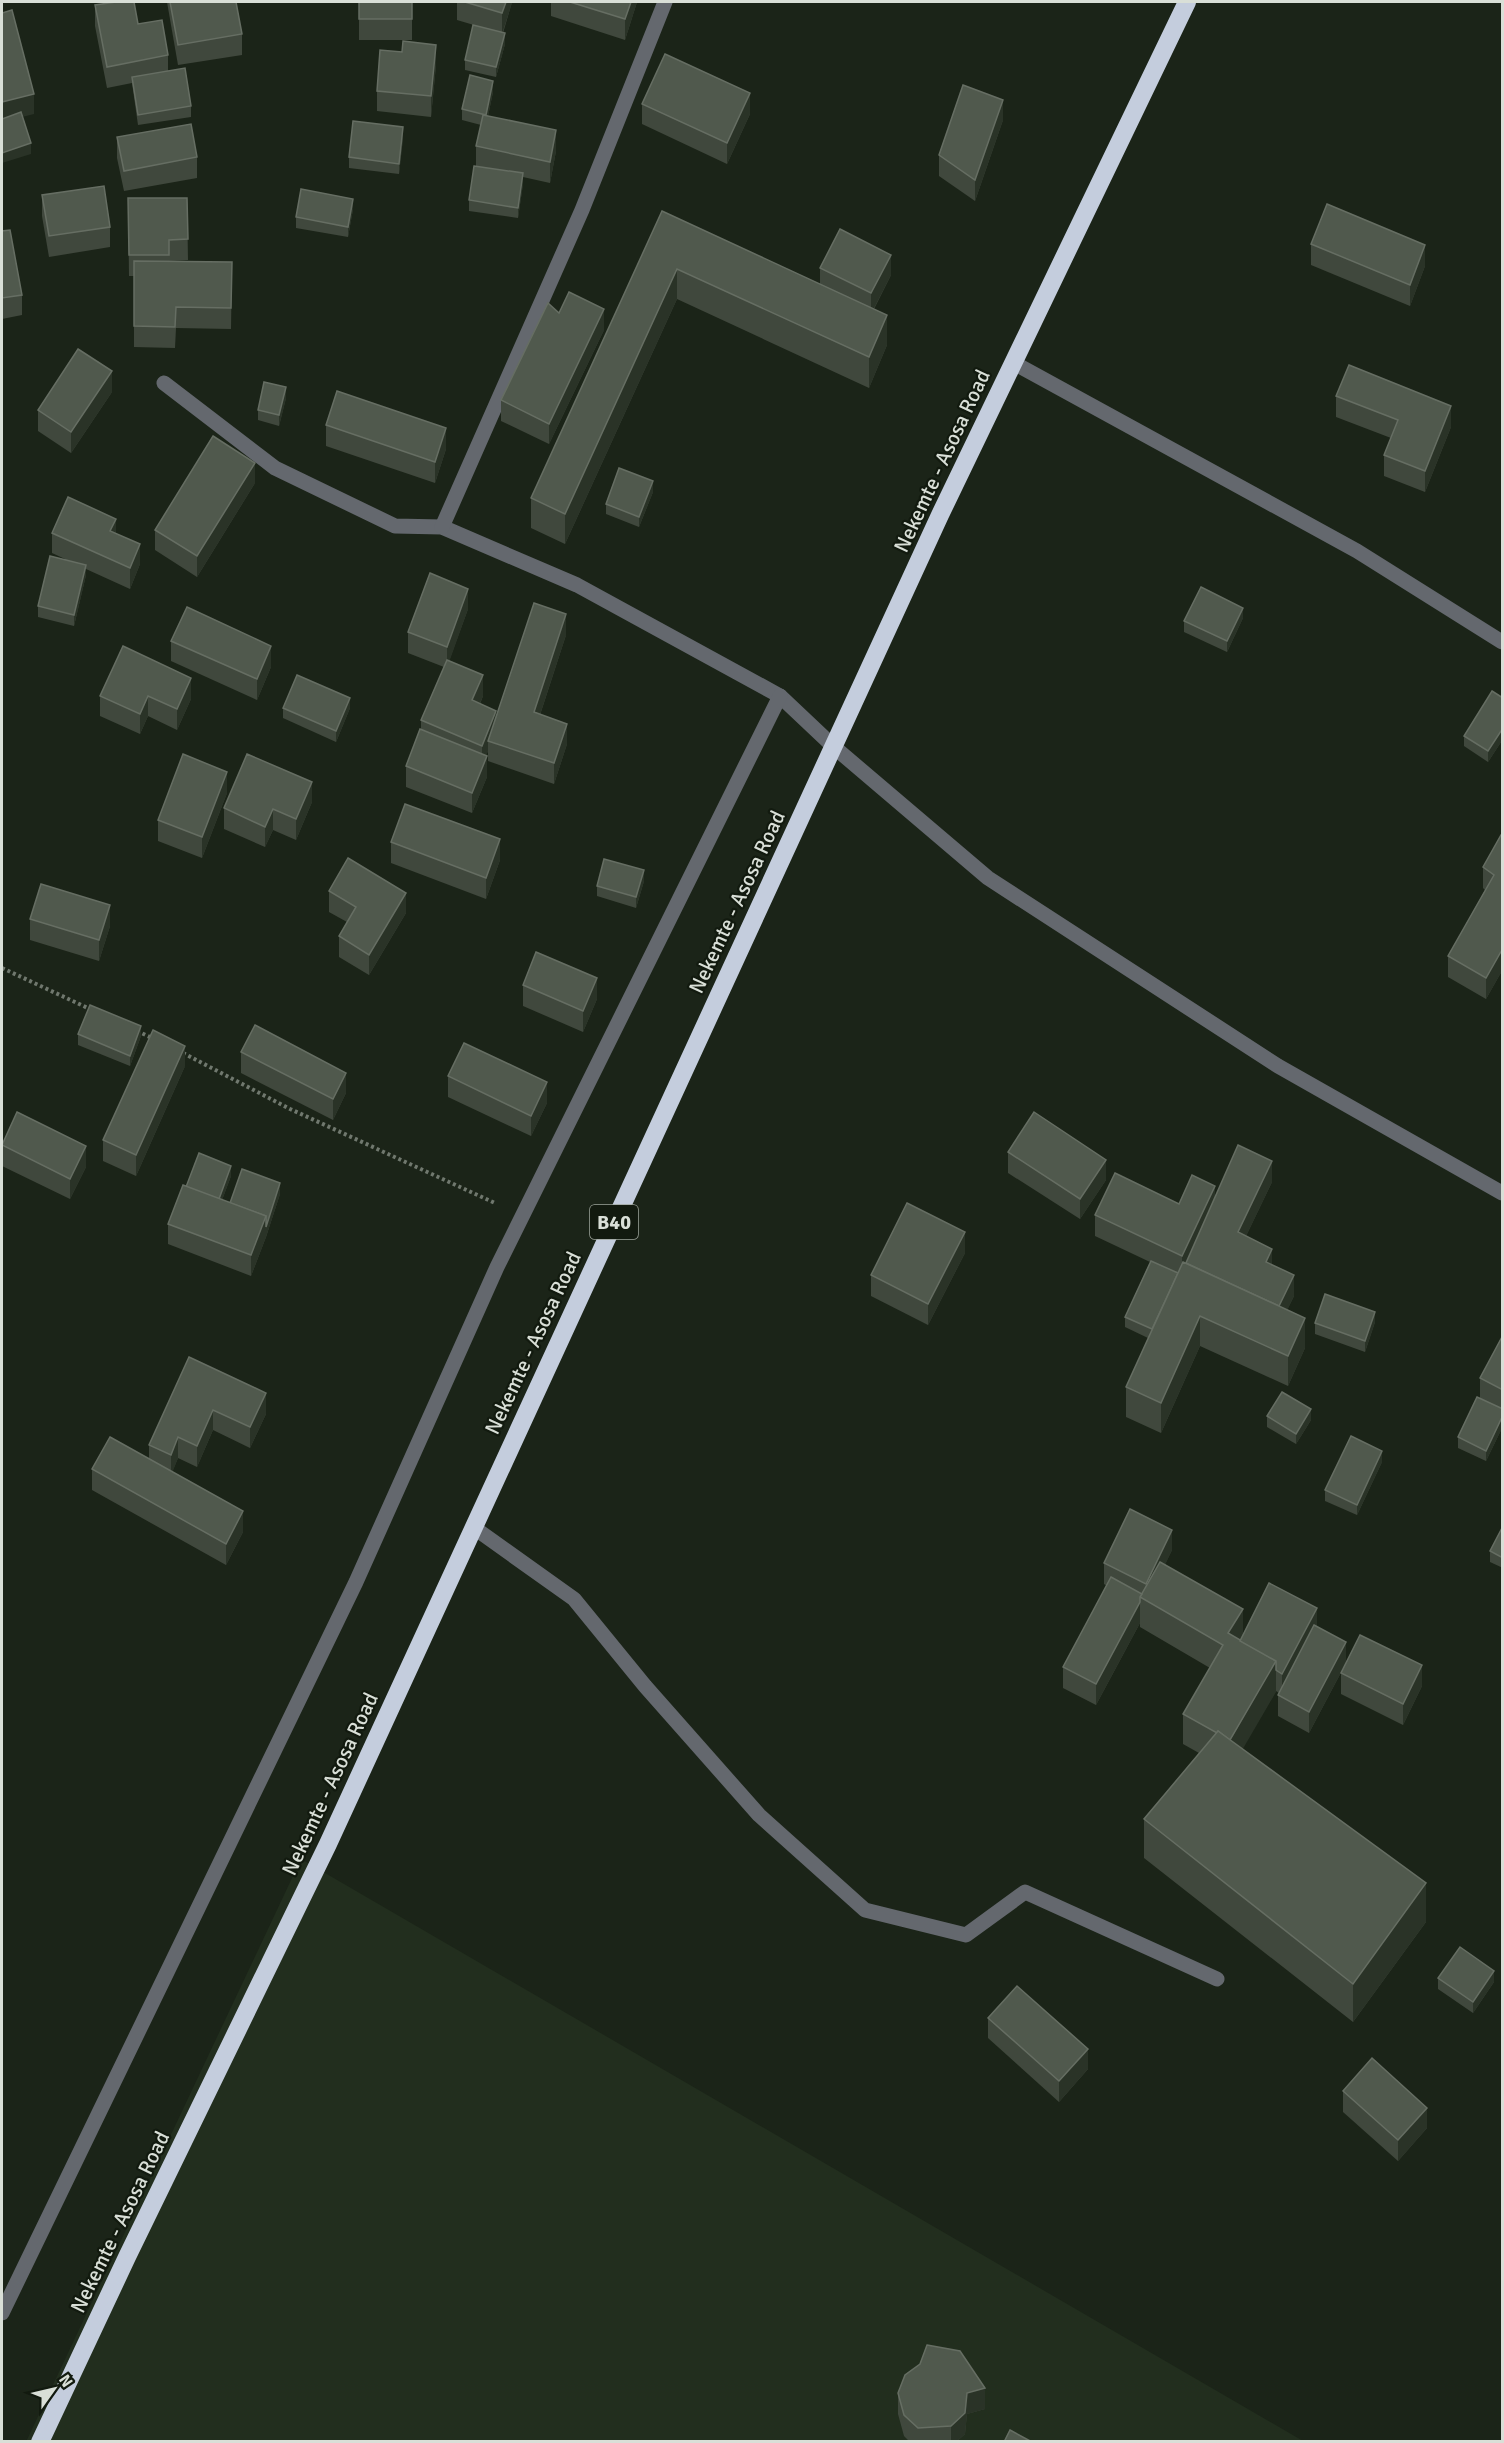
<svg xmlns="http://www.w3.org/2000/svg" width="1504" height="2443" viewBox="0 0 1504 2443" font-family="Signika,sans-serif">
<rect width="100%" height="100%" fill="#1b2418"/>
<path fill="#222e1e" d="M301 1859 1303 2441 26 2442Z"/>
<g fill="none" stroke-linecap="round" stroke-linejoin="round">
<g stroke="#70786e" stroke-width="4" stroke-dasharray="3 3" stroke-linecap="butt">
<path d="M2 968 92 1010"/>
<path d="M137 1031 152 1038"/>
<path d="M183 1053 290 1109 495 1203"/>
</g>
<g stroke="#64686e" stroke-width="15">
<path d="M1014 363 1357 551 1502 642"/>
<path d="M164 383 275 468 395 526 442 527 577 585 780 696 834 747 988 878 1278 1066 1502 1193"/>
<path d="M442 527 582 210 665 2"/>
<path d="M473 1527 574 1599 645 1686 759 1815 865 1910 966 1935 1025 1892 1217 1979"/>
<path d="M2 2313 356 1582 497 1267 780 696"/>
</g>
<path stroke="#c4cddd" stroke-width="18" d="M40 2442 127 2257 328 1844 940 515 1187 2"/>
</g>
<g fill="#40483d">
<path d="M167 2H236L242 34V55L178 65Z"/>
<rect x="359" y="2" width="53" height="38"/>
<path d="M457 2H512L503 33 505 44 496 77 465 70V60L484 28 457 20Z"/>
<path d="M551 2H637L625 40 551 16Z"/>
<path d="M95 5 138 24 168 55V71L191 106V117L138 125 132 83 107 88 95 26Z"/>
<path d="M436 65 431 117 377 111V91Z"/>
<path d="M493 92 488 116 556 151 550 183 523 177V184L518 218 469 211V200L476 166V146L481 125 462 120V109Z"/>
<path d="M642 104 750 114 727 164 642 124Z"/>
<path d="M1003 120 975 201 939 176V155Z"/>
<path d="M117 137 197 157V178L124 191 117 158Z"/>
<path d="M403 138 399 174 349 168V157Z"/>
<path d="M42 195 110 227V247L49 257 42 216Z"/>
<path d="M128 198H187L188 260 169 261V262H232L231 329 176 328 175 348 134 347V276H129Z"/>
<path d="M353 209 348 237 296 228V217Z"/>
<path d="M662 211 820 284V268L891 275 874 309 887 345 869 388 677 299 565 544 531 528V498Z"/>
<path d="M2 231 22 295V315L2 319Z"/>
<path d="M1311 244 1425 266 1410 306 1311 265Z"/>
<path d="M604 330 549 444 501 421V400Z"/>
<path d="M112 392 71 453 38 431V410Z"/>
<path d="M1336 396 1451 427 1425 492 1384 476V455L1391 438 1336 417Z"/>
<path d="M286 398 279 426 258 420V410Z"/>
<path d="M326 425 446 449 435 483 326 446Z"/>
<path d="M255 483 197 577 155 550V530Z"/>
<path d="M653 492 639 527 606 514V504Z"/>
<path d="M52 533H116L140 564 130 589 86 569V575L74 626 38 617V606L65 559 52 553Z"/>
<path d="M468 609 449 661 483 696 480 704 496 717 566 635 540 715 567 744 554 784 488 761V751L486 755 487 777 472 813 406 787V766L421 730V720L444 667 408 653V632Z"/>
<path d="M1243 618 1227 652 1184 632V621Z"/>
<path d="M171 641 271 667 257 700 171 661Z"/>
<path d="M191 678V699L177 730 148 716 140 734 100 716V696Z"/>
<path d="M1503 698V739L1488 762 1464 746V736Z"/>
<path d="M283 708H350L336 742 283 718Z"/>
<path d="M227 793 202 858 158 841V820Z"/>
<path d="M312 802 296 840 273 830 265 847 224 829V808Z"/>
<path d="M1503 836V969L1486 999 1448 977V956L1485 890 1483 888V867Z"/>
<path d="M391 842 500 860 486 899 391 863Z"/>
<path d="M644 881 636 908 597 896V886Z"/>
<path d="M329 891 406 913 369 975 339 957V936L347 922 329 912Z"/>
<path d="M30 919 110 926 99 961 30 940Z"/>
<path d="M523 985 597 999 583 1032 523 1006Z"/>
<path d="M78 1034 141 1036 130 1066 78 1045Z"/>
<path d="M241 1052 346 1093 333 1120 241 1073Z"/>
<path d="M185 1066 136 1176 103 1161V1140Z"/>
<path d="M448 1076 547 1103 531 1136 448 1097Z"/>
<path d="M2 1145 86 1167 70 1199 2 1166Z"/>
<path d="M1008 1152 1106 1180 1080 1219 1008 1173Z"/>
<path d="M231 1176 222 1200 230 1203 280 1194 266 1237 251 1276 168 1244V1224L186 1187Z"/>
<path d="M1272 1182 1246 1236 1272 1265 1294 1296 1287 1310 1305 1348 1288 1386 1200 1346 1161 1433 1126 1417V1387L1148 1338 1125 1327V1317L1150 1262 1095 1236V1215L1179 1204 1215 1197Z"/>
<path d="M965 1253 928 1325 871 1296V1275Z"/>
<path d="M1375 1322 1365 1352 1315 1334V1323Z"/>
<path d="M1503 1335V1426L1486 1461 1458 1448V1437L1480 1399V1378Z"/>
<path d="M189 1357 266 1414 250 1448 213 1430 197 1467 178 1458 172 1472 243 1532 226 1565 92 1490V1469L149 1459V1445Z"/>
<path d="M1267 1416 1311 1420 1296 1444 1267 1427Z"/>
<path d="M1382 1462 1357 1515 1325 1501V1490Z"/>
<path d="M1503 1526V1568L1490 1562V1551Z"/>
<path d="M1172 1550 1165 1564 1243 1636 1317 1627 1346 1663 1309 1733 1278 1716V1695L1279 1693 1276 1691 1242 1749 1426 1922 1353 2022 1144 1858V1819L1199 1753 1183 1744V1714L1210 1668 1140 1627V1623L1096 1705 1063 1688V1667L1107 1586 1104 1584V1563Z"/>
<path d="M1341 1673 1422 1686 1403 1725 1341 1694Z"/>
<path d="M1438 1978 1494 1982 1473 2013 1438 1989Z"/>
<path d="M988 2018 1088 2069 1059 2102 988 2038Z"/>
<path d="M1343 2091 1427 2128 1398 2161 1343 2112Z"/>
<path d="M898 2393 985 2409 967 2414 965 2434 956 2442H910L904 2436 898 2414Z"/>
</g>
<g fill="#2a3327">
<path d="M506 2H512V3L502 34V13Z"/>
<path d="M631 2H637L625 40V19Z"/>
<path d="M505 33V44L496 77V67Z"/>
<path d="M436 45V65L431 117V96Z"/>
<path d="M493 81V92L486 126V115Z"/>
<path d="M750 93V114L727 164V143Z"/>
<path d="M34 94V114L2 122V102Z"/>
<path d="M1003 100V120L975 201V180Z"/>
<path d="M403 127V138L399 174V164Z"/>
<path d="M556 130V151L550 183V162Z"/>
<path d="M31 143V154L2 163V153Z"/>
<path d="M523 173V184L518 218V208Z"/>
<path d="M353 199V209L348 237V227Z"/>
<path d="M1425 245V266L1410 306V285Z"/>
<path d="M891 255V275L871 314V293Z"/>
<path d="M677 269V299L565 544V514Z"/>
<path d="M604 309V330L549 444V424Z"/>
<path d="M887 315V345L869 388V357Z"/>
<path d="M112 371V392L71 453V432Z"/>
<path d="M286 387V398L279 426V415Z"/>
<path d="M1451 406V427L1425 492V471Z"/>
<path d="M446 428V449L435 483V462Z"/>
<path d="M255 463V483L197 577V556Z"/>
<path d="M653 481V492L639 527V517Z"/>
<path d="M116 519V540L110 531Z"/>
<path d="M140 544V564L130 589V568Z"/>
<path d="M86 565V575L74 626V615Z"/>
<path d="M468 589V609L447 668V647Z"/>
<path d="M1243 608V618L1227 652V641Z"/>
<path d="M566 614V635L534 733V712Z"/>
<path d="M271 646V667L257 700V679Z"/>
<path d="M483 675V696L472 721V700Z"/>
<path d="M191 678V699L177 730V709Z"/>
<path d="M148 696V716L140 734V714Z"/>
<path d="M350 698V708L336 742V731Z"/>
<path d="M496 711V731L488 741V751L482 767V746Z"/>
<path d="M567 724V744L554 784V763Z"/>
<path d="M1503 728V739L1488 762V751Z"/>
<path d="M487 756V777L472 813V793Z"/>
<path d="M227 772V793L202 858V837Z"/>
<path d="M312 782V802L296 840V819Z"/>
<path d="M273 809V830L265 847V827Z"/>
<path d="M500 839V860L486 899V878Z"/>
<path d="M644 870V881L636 908V897Z"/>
<path d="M406 893V913L369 975V955Z"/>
<path d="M110 905V926L99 961V940Z"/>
<path d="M1503 948V969L1486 999V978Z"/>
<path d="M597 978V999L583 1032V1011Z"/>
<path d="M141 1026V1036L130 1066V1056Z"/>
<path d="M185 1046V1066L136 1176V1155Z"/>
<path d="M346 1073V1093L333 1120V1099Z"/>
<path d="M547 1082V1103L531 1136V1116Z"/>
<path d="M86 1146V1167L70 1199V1179Z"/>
<path d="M1106 1160V1180L1080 1219V1199Z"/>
<path d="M1272 1161V1182L1238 1253V1232Z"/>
<path d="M231 1166V1176L215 1219V1208Z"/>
<path d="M280 1183V1194L266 1237V1227Z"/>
<path d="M1215 1186V1207L1182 1277V1256Z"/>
<path d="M266 1216V1237L251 1276V1255Z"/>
<path d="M965 1232V1253L928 1325V1304Z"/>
<path d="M1272 1249V1270L1266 1262Z"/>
<path d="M1294 1275V1296L1275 1335V1314Z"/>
<path d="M1375 1312V1322L1365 1352V1341Z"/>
<path d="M1200 1316V1346L1161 1433V1403Z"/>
<path d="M1305 1318V1348L1288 1386V1356Z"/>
<path d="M266 1393V1414L250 1448V1427Z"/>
<path d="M1311 1409V1420L1296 1444V1434Z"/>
<path d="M213 1410V1430L197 1467V1446Z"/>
<path d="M1503 1415V1426L1486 1461V1451Z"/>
<path d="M178 1437V1458L171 1476V1455Z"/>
<path d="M1382 1451V1462L1357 1515V1505Z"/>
<path d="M243 1511V1532L226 1565V1544Z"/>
<path d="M1172 1530V1550L1148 1601 1146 1600V1584Z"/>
<path d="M1140 1602V1623L1096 1705V1684Z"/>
<path d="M1317 1608V1628L1282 1695V1674Z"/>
<path d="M1243 1609V1639L1228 1664V1633Z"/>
<path d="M1346 1642V1663L1309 1733V1712Z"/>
<path d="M1276 1661V1692L1230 1771V1741Z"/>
<path d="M1422 1665V1686L1403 1725V1704Z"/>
<path d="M1426 1883V1922L1353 2022V1984Z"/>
<path d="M1494 1971V1982L1473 2013V2002Z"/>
<path d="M1088 2049V2069L1059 2102V2081Z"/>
<path d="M1427 2108V2128L1398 2161V2140Z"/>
<path d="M985 2388V2409L967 2414 965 2434 956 2442H951V2426L967 2393Z"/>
</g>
<g fill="#50594d" stroke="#666e63" stroke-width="1.5">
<path d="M116 2H134L138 24 162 20 168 55 107 67 95 5Z"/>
<path d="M170 2H236L242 34 178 45Z"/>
<rect x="359" y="2" width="53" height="17"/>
<path d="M465 2H506L502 13Z"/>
<path d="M570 2H631L625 19Z"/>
<path d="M12 10 34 94 2 102V13Z"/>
<path d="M473 25 505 33 496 67 465 60Z"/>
<path d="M403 41 436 45 431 96 377 91 380 50 402 52Z"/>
<path d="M665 54 750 93 727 143 642 104Z"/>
<path d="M185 68 191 106 138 115 132 77Z"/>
<path d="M470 75 493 81 486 115 462 109Z"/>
<path d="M963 85 1003 100 975 180 939 155Z"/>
<path d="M21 112 31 143 2 153V119Z"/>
<path d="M483 115 556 130 550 162 476 146Z"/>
<path d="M353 121 403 127 399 164 349 157Z"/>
<path d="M191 124 197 157 124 171 117 137Z"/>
<path d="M474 166 523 173 518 208 469 200Z"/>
<path d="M104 186 110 227 49 236 42 195Z"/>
<path d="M301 189 353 199 348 227 296 217Z"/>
<path d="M128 198H187L188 239 169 240V255H129Z"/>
<path d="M1327 204 1425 245 1410 285 1311 244Z"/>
<path d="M662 211 887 315 869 357 677 269 565 514 531 498Z"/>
<path d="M840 229 891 255 871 293 820 268Z"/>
<path d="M10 230 22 295 2 298V231Z"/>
<path d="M134 261 232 262 231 308 176 307 175 327 134 326Z"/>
<path d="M569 292 604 309 549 424 501 400 548 303 559 313Z"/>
<path d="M78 349 112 371 71 432 38 410Z"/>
<path d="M1349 365 1451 406 1425 471 1384 455 1398 420 1336 396Z"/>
<path d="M264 382 286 387 279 415 258 410Z"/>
<path d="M337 391 446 428 435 462 326 425Z"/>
<path d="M213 436 255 463 197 556 155 530Z"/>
<path d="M619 468 653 481 639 517 606 504Z"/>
<path d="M68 497 116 519 110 531 140 544 130 568 52 533Z"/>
<path d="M50 556 86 565 74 615 38 606Z"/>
<path d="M430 573 468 589 447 647 408 632Z"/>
<path d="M1201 587 1243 608 1227 641 1184 621Z"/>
<path d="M534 603 566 614 534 712 567 724 554 763 488 741Z"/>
<path d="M187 607 271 646 257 679 171 641Z"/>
<path d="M123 646 191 678 177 709 148 696 140 714 100 696Z"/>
<path d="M447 660 483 675 472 700 496 711 482 746 421 720Z"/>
<path d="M297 675 350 698 336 731 283 708Z"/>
<path d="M1492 691 1503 698V728L1488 751 1464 736Z"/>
<path d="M420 729 487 756 472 793 406 766Z"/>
<path d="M183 754 227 772 202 837 158 820Z"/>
<path d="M247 754 312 782 296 819 273 809 265 827 224 808Z"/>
<path d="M405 804 500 839 486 878 391 842Z"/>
<path d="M1501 835 1503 836V948L1486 978 1448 956 1494 875 1483 867Z"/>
<path d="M348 858 406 893 369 955 339 936 356 907 329 891Z"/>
<path d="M604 859 644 870 636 897 597 886Z"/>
<path d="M41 884 110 905 99 940 30 919Z"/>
<path d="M536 952 597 978 583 1011 523 985Z"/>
<path d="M90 1005 141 1026 130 1056 78 1034Z"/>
<path d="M255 1025 346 1073 333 1099 241 1052Z"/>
<path d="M153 1030 185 1046 136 1155 103 1140Z"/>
<path d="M464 1043 547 1082 531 1116 448 1076Z"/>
<path d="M17 1112 86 1146 70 1179 2 1145Z"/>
<path d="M1034 1112 1106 1160 1080 1199 1008 1152Z"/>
<path d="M1238 1145 1272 1161 1238 1232 1272 1249 1266 1262 1294 1275 1279 1306 1186 1263Z"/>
<path d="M199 1153 231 1166 219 1199 186 1187Z"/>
<path d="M242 1169 280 1183 266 1227V1216L230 1203Z"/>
<path d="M1115 1173 1179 1204 1192 1175 1215 1186 1182 1256 1095 1215Z"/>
<path d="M183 1185 266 1216 251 1255 168 1224Z"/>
<path d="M907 1203 965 1232 928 1304 871 1275Z"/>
<path d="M1151 1261 1178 1273 1152 1329 1125 1317Z"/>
<path d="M1183 1262 1305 1318 1288 1356 1200 1316 1161 1403 1126 1387Z"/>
<path d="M1325 1294 1375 1312 1365 1341 1315 1323Z"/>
<path d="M1503 1335V1390L1480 1378Z"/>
<path d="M189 1357 266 1393 250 1427 213 1410 197 1446 178 1437 171 1455 149 1445Z"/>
<path d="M1282 1392 1311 1409 1296 1434 1267 1416Z"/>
<path d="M1477 1397 1503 1409V1415L1486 1451 1458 1437Z"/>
<path d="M1351 1436 1382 1451 1357 1505 1325 1490Z"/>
<path d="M110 1437 243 1511 226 1544 92 1469Z"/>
<path d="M1130 1509 1172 1530 1146 1584 1104 1563Z"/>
<path d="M1503 1526V1558L1490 1551Z"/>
<path d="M1160 1562 1243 1609 1228 1633 1276 1661 1230 1740 1218 1731 1217 1733 1183 1714 1223 1645 1140 1597Z"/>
<path d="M1111 1577 1142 1594 1140 1597V1602L1096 1684 1063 1667Z"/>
<path d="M1269 1583 1317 1608 1282 1674 1276 1670V1661L1240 1641Z"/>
<path d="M1314 1625 1346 1642 1309 1712 1278 1695Z"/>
<path d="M1360 1635 1422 1665 1403 1704 1341 1673Z"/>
<path d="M1218 1731 1426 1883 1353 1984 1144 1819Z"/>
<path d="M1460 1947 1494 1971 1473 2002 1438 1978Z"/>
<path d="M1017 1986 1088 2049 1059 2081 988 2018Z"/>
<path d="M1372 2058 1427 2108 1398 2140 1343 2091Z"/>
<path d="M927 2345 960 2351 985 2388 967 2393 965 2413 951 2426 918 2428 904 2415 898 2393 905 2375 920 2364Z"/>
<path d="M1010 2430 1032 2442H1004Z"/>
</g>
<g text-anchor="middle" stroke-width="4.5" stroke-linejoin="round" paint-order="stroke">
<rect fill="#121a0f" stroke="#9da49b" stroke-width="1.5" x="590" y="1205" width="48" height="34" rx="4.5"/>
<g font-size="20" font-weight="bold" fill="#d9dfd7">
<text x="614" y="1229">B40</text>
</g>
<g font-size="21" fill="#d9dfd7" stroke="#121a0f">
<text transform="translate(942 461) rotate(-65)" y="7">Nekemte - Asosa Road</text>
<text transform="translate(737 902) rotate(-65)" y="7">Nekemte - Asosa Road</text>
<text transform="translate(533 1343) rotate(-65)" y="7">Nekemte - Asosa Road</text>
<text transform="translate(330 1784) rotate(-65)" y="7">Nekemte - Asosa Road</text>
<text transform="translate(120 2222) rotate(-64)" y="7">Nekemte - Asosa Road</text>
</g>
</g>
<rect width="1504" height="2443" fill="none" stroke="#d9dfd7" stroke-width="6"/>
<g transform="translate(54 2389) rotate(56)" stroke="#121a0f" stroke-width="4.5" paint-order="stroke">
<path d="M0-4.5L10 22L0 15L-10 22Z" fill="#d9dfd7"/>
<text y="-9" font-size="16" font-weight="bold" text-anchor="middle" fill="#d9dfd7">N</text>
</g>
</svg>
